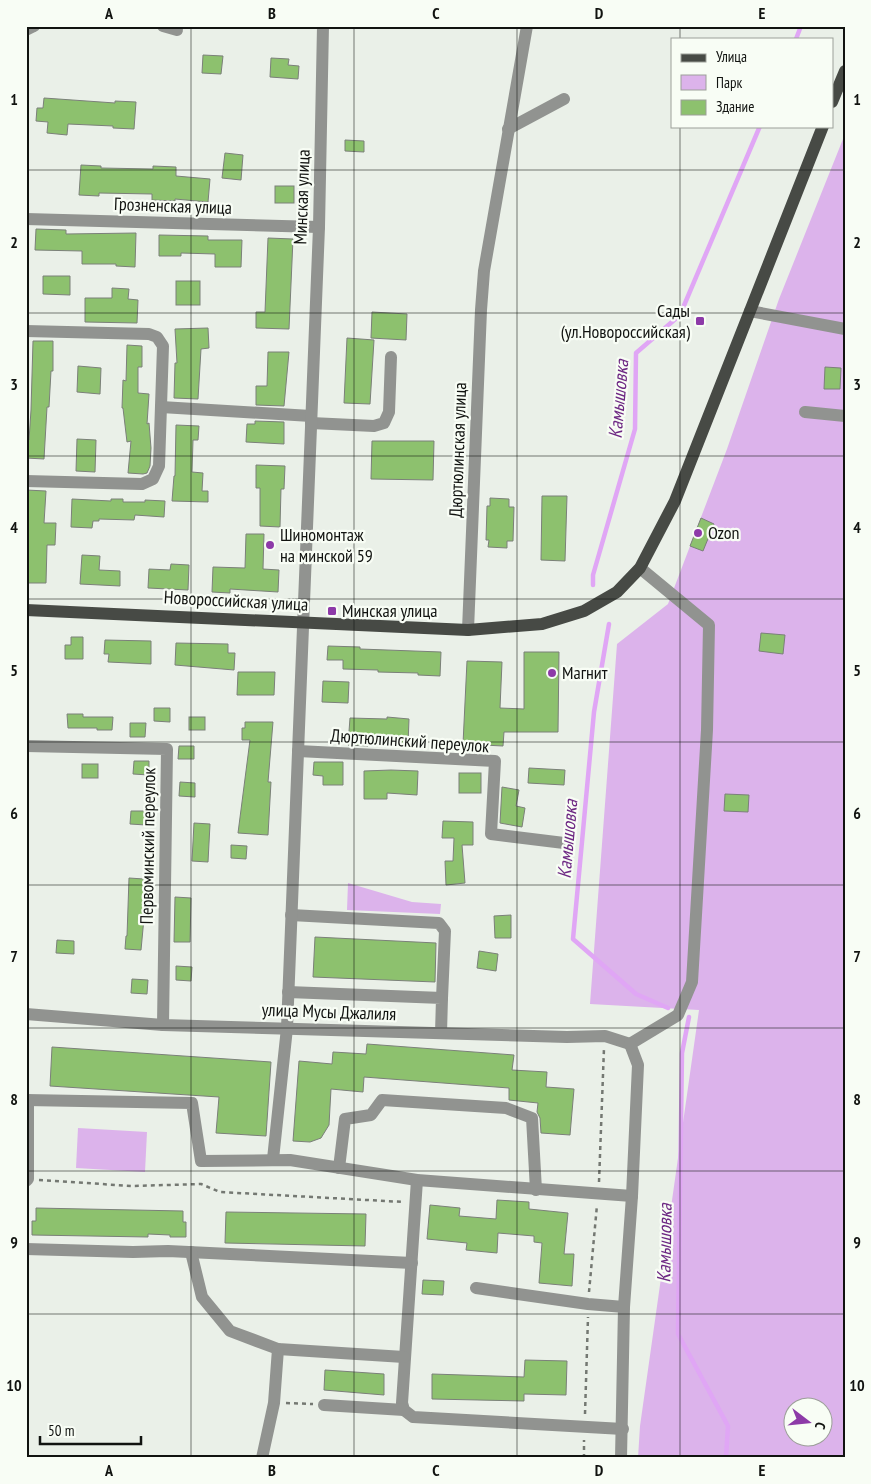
<svg xmlns="http://www.w3.org/2000/svg" width="871" height="1484" viewBox="0 0 871 1484" font-family="'PT Sans Narrow',sans-serif">
<rect width="100%" height="100%" fill="#eaf0e8"/>
<g fill="#dcb3eb" fill-rule="evenodd">
<path d="M845 134V1458H638L640 1426 699 1010 590 1004 617 644 668 604 727 449 779 299ZM794 1406H824V1436H794Z"/>
<path d="M348 883 412 902 441 904 440 914 347 910Z"/>
<path d="M78 1128 147 1132 145 1172 76 1168Z"/>
</g>
<g fill="none" stroke-linecap="round" stroke-linejoin="round">
<g stroke="#e0a6f5" stroke-width="4.5">
<path d="M796 39 801 26"/>
<path d="M593 585V575L635 429 636 353 680 315 760 126"/>
<path d="M609 624 594 712 573 939 636 994 668 1008"/>
<path d="M689 1017 682 1053 678 1334 728 1426 726 1458"/>
</g>
</g>
<g fill="#8dc16e" stroke="#7b8079">
<path d="M203 55 223 56 221 74 202 73Z"/>
<path d="M271 58 289 59 288 65 299 66 298 79 270 77Z"/>
<path d="M44 98 115 103V101L136 102 134 129 113 128V126L68 124 67 135 47 133 48 122 36 121 37 108H43Z"/>
<path d="M345 140 364 141V152L345 151Z"/>
<path d="M225 153 243 155 241 180 222 178Z"/>
<path d="M81 165 101 166V168L153 169V166L176 167V176L210 179 208 202 175 199V201L152 200V194L99 193V196L79 195Z"/>
<rect x="275" y="186" width="19" height="17"/>
<path d="M36 229 66 230V234L136 233 135 267 116 266V264H82V251L35 250Z"/>
<path d="M159 235 208 236V240H242L241 267H215V254L181 253V256H159Z"/>
<path d="M268 238 293 239 289 329 256 328V312H265Z"/>
<path d="M43 276H70V295L43 294Z"/>
<rect x="176" y="281" width="24" height="24"/>
<path d="M112 288 129 289 128 299 138 300 137 323 85 322V298H112Z"/>
<path d="M372 312 407 314 406 340 371 338Z"/>
<path d="M208 328 209 348 201 349 198 399 174 398 175 363H177L175 329Z"/>
<path d="M347 338 374 340 370 404 344 403Z"/>
<path d="M33 341H53V371H51L49 407H47L44 459 26 458V440H29L31 410Z"/>
<path d="M127 345 142 346V367H138V393L149 394 147 424 149 423 151 448 150 466 147 473 143 474 128 473 131 441 127 442 123 408H122L123 380 126 381Z"/>
<path d="M268 352H289L284 406 256 405V386H267Z"/>
<path d="M78 366 101 368 100 394 77 392Z"/>
<path d="M825 367 841 368 840 389H824Z"/>
<path d="M255 421 284 422V444L246 442 247 424H255Z"/>
<path d="M176 425 199 426 198 440H193L192 472 203 473 202 491H208V502L172 501 174 476H175Z"/>
<path d="M77 439 96 440 95 472 76 471Z"/>
<path d="M372 441H434L433 480 371 479Z"/>
<path d="M256 465 285 466 284 489H281L280 527 260 526V488H256Z"/>
<path d="M26 490 46 491 44 523H56L55 545H47L46 583H26Z"/>
<path d="M542 496H567L565 561 541 560Z"/>
<path d="M490 498 509 499V507H514L513 541H507V548L488 547 489 540H486L487 506H490Z"/>
<path d="M72 499 111 501V499H123V502H145V500L165 501 164 517 135 515 134 520 99 519V521H93L92 528 71 527Z"/>
<path d="M701 518 714 524 703 551 690 546Z"/>
<path d="M246 534H264L263 569 279 570 278 592 230 589V593L212 592 213 567 245 568Z"/>
<path d="M82 555 100 556 99 570 120 571V586L80 584Z"/>
<path d="M171 564 189 565 188 590 148 588 149 569 170 570Z"/>
<path d="M761 633 785 635 783 654 759 651Z"/>
<path d="M71 637H83V659H65V645H71Z"/>
<path d="M105 640 151 641V664L108 662 109 654H104Z"/>
<path d="M176 643 228 644V653H235L234 670 175 665Z"/>
<path d="M328 646 360 647V649L441 652 440 676 418 675V673L378 672V670L343 669V660H327Z"/>
<path d="M524 652H559L558 732H504L503 746 463 744 467 661 502 662 500 708 524 709Z"/>
<path d="M238 672H275L274 695H237Z"/>
<path d="M323 681 349 682 348 703 322 702Z"/>
<path d="M154 708H170V722L154 721Z"/>
<path d="M67 714H83V717H113L112 730H97V728H68Z"/>
<rect x="189" y="717" width="16" height="13"/>
<path d="M387 717 409 719 408 745 368 742V746L348 745 350 718 387 719Z"/>
<path d="M245 722H273L268 782H271L268 835 238 833 250 740H242V728H245Z"/>
<path d="M130 723H146L145 737H130Z"/>
<path d="M179 746H194V759H178Z"/>
<path d="M134 761H149V775L133 774Z"/>
<path d="M314 762H343V785H323V776L313 775Z"/>
<rect x="82" y="764" width="16" height="14"/>
<path d="M529 768 565 770 564 785 528 783Z"/>
<path d="M391 770 418 771 417 795 387 793V799H364V771Z"/>
<rect x="459" y="773" width="22" height="20"/>
<path d="M180 782 195 783V797L179 796Z"/>
<path d="M502 787 519 790 516 806 525 808 522 827 500 823Z"/>
<path d="M725 794 749 795 748 812 724 811Z"/>
<path d="M131 811H146V825L130 824Z"/>
<path d="M443 821 473 822V845H462L465 883 446 885 445 861H453L454 838H442Z"/>
<path d="M194 823 210 824 208 862 192 861Z"/>
<path d="M231 845 247 846 246 859 231 858Z"/>
<path d="M129 878 144 879V918L141 950 125 949 126 936H127Z"/>
<path d="M175 897 191 898 190 942H174Z"/>
<path d="M511 915V938H495L494 916Z"/>
<path d="M315 937 436 943 435 982 313 977Z"/>
<path d="M57 940 74 941V954L56 953Z"/>
<path d="M479 951 498 954 496 971 477 968Z"/>
<path d="M176 966 192 967 191 981 176 980Z"/>
<path d="M132 979 148 980 147 994 131 993Z"/>
<path d="M367 1044 514 1055 512 1070 547 1072 546 1087 574 1089 570 1135 541 1133 540 1118 537 1112 538 1103 509 1100V1088L364 1077 363 1092 331 1089 329 1125 321 1138 310 1142 293 1141 299 1061 332 1064 333 1052 366 1054Z"/>
<path d="M52 1047 271 1062 266 1136 216 1133 219 1097 50 1086Z"/>
<path d="M497 1200 529 1202V1209L568 1213 564 1254H574L572 1286 539 1283 542 1243 534 1242V1236L498 1233 497 1253 466 1250 467 1243 427 1239 430 1205 460 1208 459 1216 496 1219Z"/>
<path d="M36 1208 183 1211V1222H186V1237H170V1235L148 1234V1237L32 1235V1221H36Z"/>
<path d="M226 1212 366 1214 365 1246 225 1243Z"/>
<path d="M423 1280 444 1281 443 1295 422 1294Z"/>
<path d="M525 1360 567 1361 566 1395 524 1394V1401L432 1399V1374L524 1377Z"/>
<path d="M325 1370 384 1374V1395L324 1390Z"/>
</g>
<g fill="none" stroke-linecap="round" stroke-linejoin="round">
<g stroke="#747872" stroke-width="2.5" stroke-dasharray="4 4" stroke-linecap="butt">
<path d="M39 1180 132 1186 201 1184 220 1192 404 1202"/>
<path d="M599 1182 604 1048"/>
<path d="M589 1292 597 1205"/>
<path d="M286 1403 313 1404"/>
<path d="M585 1414 588 1317"/>
<path d="M584 1458V1440"/>
</g>
<g stroke="#919390" stroke-width="12">
<path d="M163 26 177 30"/>
<path d="M26 30 34 26"/>
<path d="M508 129 564 99"/>
<path d="M26 219 319 227"/>
<path d="M750 311 845 329"/>
<path d="M26 331 149 334 157 337 163 346 159 466 153 479 142 484 26 481"/>
<path d="M161 407 311 416"/>
<path d="M805 412 845 416"/>
<path d="M311 423 374 426 384 423 389 412 391 357"/>
<path d="M468 630 481 310 484 271 527 26"/>
<path d="M26 746 167 749 163 1025"/>
<path d="M298 751 495 761 491 834 564 843"/>
<path d="M291 915 439 923 445 931 442 998"/>
<path d="M288 992 442 998 441 1033"/>
<path d="M26 1014 163 1025 567 1037 605 1036 630 1044"/>
<path d="M630 1044 678 1015 692 982 707 730 709 625 640 568"/>
<path d="M26 1100 192 1103 201 1161 290 1160 417 1180 632 1196"/>
<path d="M273 1159 287 1028 319 227 323 26"/>
<path d="M339 1168 345 1119 371 1115 382 1100 506 1108 532 1118 536 1190"/>
<path d="M417 1180 402 1403 404 1410 413 1417 623 1429"/>
<path d="M26 1181 28 1179V1100"/>
<path d="M26 1249 133 1252 168 1251 412 1263"/>
<path d="M191 1252 202 1297 230 1331 278 1349 404 1357"/>
<path d="M476 1288 588 1304 624 1307"/>
<path d="M324 1405 404 1410"/>
<path d="M262 1458 274 1403 278 1349"/>
<path d="M621 1458 624 1307 632 1196 638 1065 630 1044"/>
</g>
<g stroke="#474a45" stroke-width="12">
<path d="M832 102 845 71"/>
<path d="M26 610 468 630 542 624 584 611 617 592 640 568 675 501 823 126"/>
</g>
</g>
<path fill="none" stroke="#111310" stroke-width="1" stroke-opacity="0.55" d="M191 26V1458M354 26V1458M517 26V1458M680 26V39M680 126V1458M26 170H845M26 313H845M26 456H845M26 599H845M26 742H845M26 885H845M26 1028H845M26 1171H845M26 1314H845"/>
<g fill="#8d3aa8" stroke="#f8fdf5" stroke-width="2">
<rect x="695" y="316" width="10" height="10" rx="2.5"/>
<circle cx="698" cy="533" r="5"/>
<circle cx="270" cy="545" r="5"/>
<rect x="327" y="606" width="10" height="10" rx="2.5"/>
<circle cx="552" cy="673" r="5"/>
</g>
<g text-anchor="middle" stroke-width="4.5" stroke-linejoin="round" paint-order="stroke">
<g font-size="18" fill="#111310" stroke="#f8fdf5">
<text transform="translate(302 197) rotate(-88)" y="6">Минская улица</text>
<text transform="translate(173 206) rotate(2)" y="6">Грозненская улица</text>
<text transform="translate(458 450) rotate(-88)" y="6">Дюртюлинская улица</text>
<text transform="translate(236 601) rotate(3)" y="6">Новороссийская улица</text>
<text transform="translate(410 741) rotate(4)" y="6">Дюртюлинский переулок</text>
<text transform="translate(148 846) rotate(-89)" y="6">Первоминский переулок</text>
<text transform="translate(329 1012) rotate(2)" y="6">улица Мусы Джалиля</text>
</g>
<g font-size="18" fill="#111310" stroke="#f8fdf5" text-anchor="start">
<text x="690" y="317" text-anchor="end">Сады<tspan x="690" dy="21">(ул.Новороссийская)</tspan></text>
<text x="708" y="539">Ozon</text>
<text x="280" y="541">Шиномонтаж<tspan x="280" dy="21">на минской 59</tspan></text>
<text x="342" y="617">Минская улица</text>
<text x="562" y="679">Магнит</text>
</g>
<g font-size="19" font-style="italic" fill="#6d2883" stroke="#f8fdf5">
<text transform="translate(618 399) rotate(-85)" y="7">Камышовка</text>
<text transform="translate(567 839) rotate(-85)" y="7">Камышовка</text>
<text transform="translate(664 1243) rotate(-89)" y="7">Камышовка</text>
</g>
</g>
<rect width="871" height="1484" fill="none" stroke="#f8fdf5" stroke-width="55"/>
<rect x="671" y="38" width="162" height="90" fill="#f8fdf5" stroke="#9c9f99"/>
<rect x="681" y="54" width="25" height="8" fill="#474a45" stroke="#9c9f99"/>
<text x="716" y="62" font-size="15" fill="#111310">Улица</text>
<rect x="681" y="75" width="25" height="15" fill="#dcb3eb" stroke="#9c9f99"/>
<text x="716" y="88" font-size="15" fill="#111310">Парк</text>
<rect x="681" y="100" width="25" height="15" fill="#8dc16e" stroke="#9c9f99"/>
<text x="716" y="112" font-size="15" fill="#111310">Здание</text>
<g transform="translate(808 1422) rotate(106)"><circle r="24" fill="#f8fdf5" stroke="#9c9f99"/>
<path d="M0-4L9 19L0 12L-9 19Z" fill="#8d3aa8"/>
<text y="-8" font-size="14" font-weight="bold" text-anchor="middle" fill="#111310">С</text>
</g>
<path d="M40 1436v8h101v-8" fill="none" stroke="#111310" stroke-width="2.5"/>
<text x="48" y="1436" font-size="15" fill="#111310" stroke="#f8fdf5" stroke-width="4" paint-order="stroke">50 m</text>
<rect x="28" y="28" width="816" height="1428" fill="none" stroke="#111310" stroke-width="2"/>
<g font-size="16" text-anchor="middle" font-weight="bold" fill="#111310">
<text x="109" y="19">A</text>
<text x="272" y="19">B</text>
<text x="436" y="19">C</text>
<text x="599" y="19">D</text>
<text x="762" y="19">E</text>
<text x="14" y="105">1</text>
<text x="857" y="105">1</text>
<text x="14" y="248">2</text>
<text x="857" y="248">2</text>
<text x="14" y="390">3</text>
<text x="857" y="390">3</text>
<text x="14" y="533">4</text>
<text x="857" y="533">4</text>
<text x="14" y="676">5</text>
<text x="857" y="676">5</text>
<text x="14" y="819">6</text>
<text x="857" y="819">6</text>
<text x="14" y="962">7</text>
<text x="857" y="962">7</text>
<text x="14" y="1105">8</text>
<text x="857" y="1105">8</text>
<text x="14" y="1248">9</text>
<text x="857" y="1248">9</text>
<text x="14" y="1391">10</text>
<text x="857" y="1391">10</text>
<text x="109" y="1476">A</text>
<text x="272" y="1476">B</text>
<text x="436" y="1476">C</text>
<text x="599" y="1476">D</text>
<text x="762" y="1476">E</text>
</g>
</svg>
